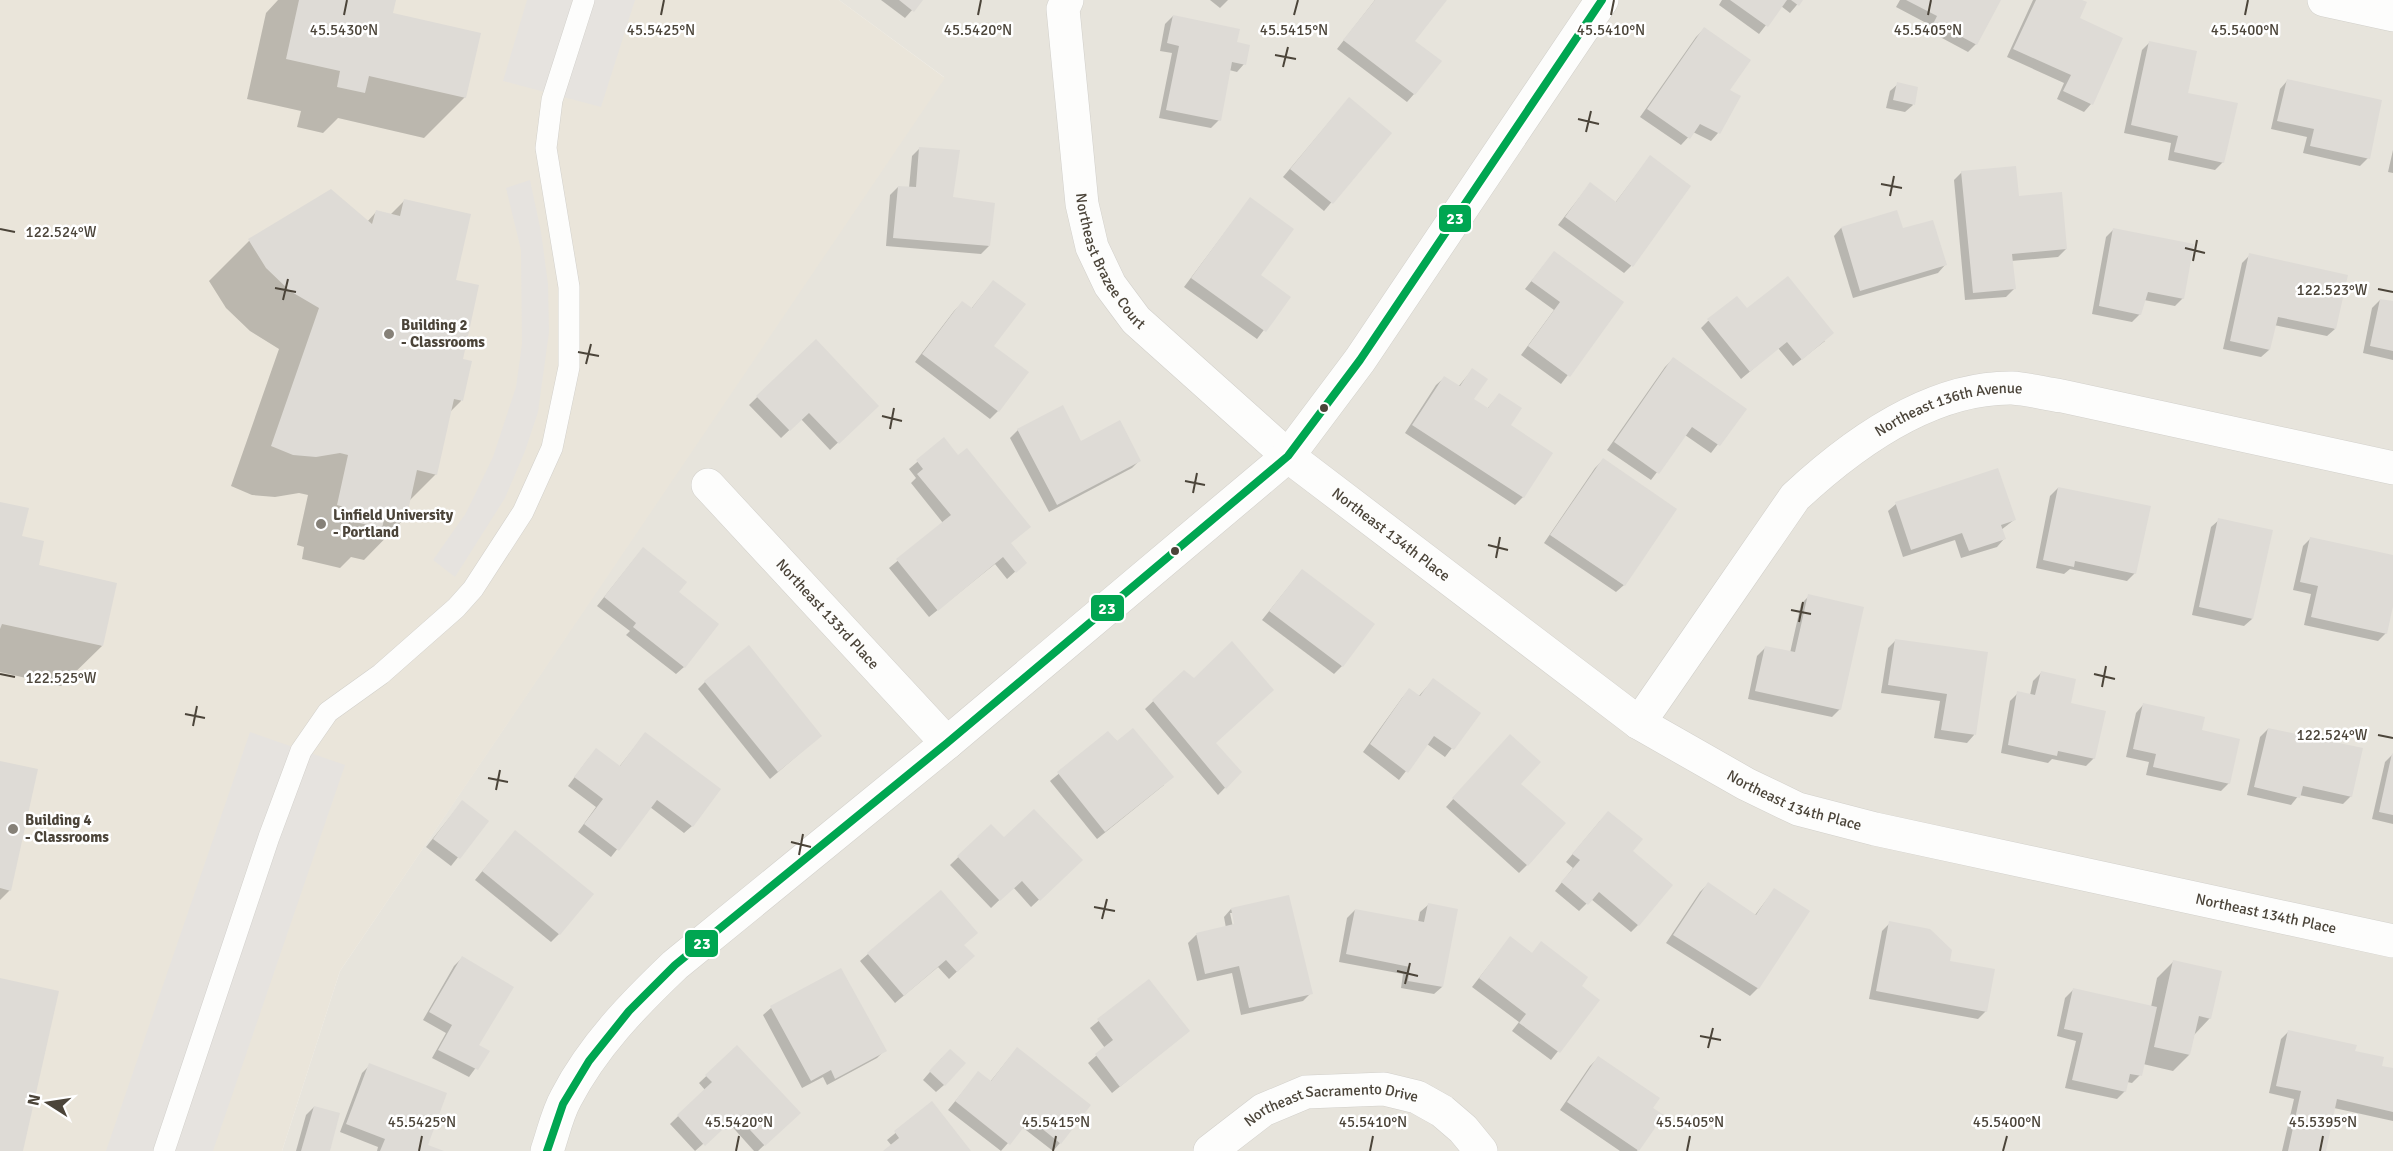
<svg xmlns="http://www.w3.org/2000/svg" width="2393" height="1151" viewBox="0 0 2393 1151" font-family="Signika,sans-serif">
<rect width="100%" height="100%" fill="#f4f2ee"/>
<path fill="#e7e4dc" d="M839 0H2393V1151H282L340 971 944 77Z"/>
<path fill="#eae5da" d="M0 0H839L945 78 340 971 282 1151H0Z"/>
<g fill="#e6e3df">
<path d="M527 0H635L601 107 503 81Z"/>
<path d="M530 180 541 232 548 284 549 332 538 412 525 451 505 498 455 577 433 560 466 513 493 457 516 387 522 344 521 250 506 188Z"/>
<path d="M250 732 345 765 213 1151H106Z"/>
</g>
<g fill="#0003" fill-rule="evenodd">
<path d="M278 0H395L391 15 465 97 424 138 338 118 323 133 297 127 301 111 247 99 266 13Z"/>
<path d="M881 0H921L905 18Z"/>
<path d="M1210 0H1228L1220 8Z"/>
<path d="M1375 0H1445L1413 42 1414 94 1407 102 1337 49Z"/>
<path d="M1722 0H1801L1790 13 1781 6 1759 34 1719 5Z"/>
<path d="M1900 0H2000L1976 44 1968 52 1927 30 1930 25 1896 7Z"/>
<path d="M2033 0H2079L2078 19 2091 104 2084 112 2057 99 2064 83 2007 57Z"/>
<path d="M1173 16 1235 43 1244 64 1237 72 1229 70 1219 120 1211 128 1159 118 1172 53 1160 51 1165 24Z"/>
<path d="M1704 29 1728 90 1739 97 1718 133 1711 141 1693 132 1681 145 1640 117 1696 37Z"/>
<path d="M2150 42 2186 94 2223 162 2215 170 2168 160 2171 143 2124 133 2142 50Z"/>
<path d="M2287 81 2368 158 2360 166 2303 153 2307 137 2271 129 2280 89Z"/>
<path d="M1898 84 1913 105 1905 112 1886 108 1890 91Z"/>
<path d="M1342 107 1390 133 1324 211 1283 177Z"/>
<path d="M920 148 951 199 989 246 981 254 886 246 890 195 898 187 909 188 912 156Z"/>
<path d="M2393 150V173L2388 172Z"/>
<path d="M1650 157 1631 266 1624 273 1558 225 1590 184 1615 203Z"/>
<path d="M1962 172 2018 197 2066 249 2058 257 2011 261 2014 289 2006 297 1965 300 1954 180Z"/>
<path d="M331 191 367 222 376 212 390 215 404 201 454 281 461 360V401L449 413 436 474 409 501 404 519 364 560 351 557 340 568 302 559 304 547 297 545 308 495 299 493 275 497 252 495 231 486 279 349 250 331 226 308 209 281 249 241Z"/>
<path d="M1250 199 1259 275 1289 297 1257 339 1184 287Z"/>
<path d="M1841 228 1902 230 1945 265 1938 273 1853 298 1834 236Z"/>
<path d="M2114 229 2183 298 2175 306 2144 300 2140 314 2132 322 2092 314 2106 237Z"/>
<path d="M1554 253 1622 303 1561 384 1521 355 1554 310 1525 289Z"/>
<path d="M2250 255 2335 329 2327 336 2274 325 2269 350 2261 357 2223 349 2242 263Z"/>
<path d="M986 290 998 411 990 419 915 362 954 311 962 303 971 309Z"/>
<path d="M2380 300 2393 303V360L2363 353 2372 308Z"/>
<path d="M1747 310 1825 341 1793 366 1778 348 1741 379 1701 328 1708 321Z"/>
<path d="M815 341 877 406 830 450 801 419 781 438 749 405Z"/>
<path d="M1673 359 1745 409 1711 453 1685 435 1651 480 1607 450 1665 367Z"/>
<path d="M1472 370V399L1487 409 1499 395 1509 425 1523 497 1515 505 1405 433 1436 385 1444 378 1458 387Z"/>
<path d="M1018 430 1080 443 1139 461 1132 468 1049 512 1010 438Z"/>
<path d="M944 439 1010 544 1017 570 1007 579 995 564 929 617 889 568 943 523 911 483 916 478 909 469Z"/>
<path d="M1603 460 1624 585 1616 592 1544 543 1595 468Z"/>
<path d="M2058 488 2135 573 2127 581 2070 569 2064 574 2036 568 2050 496Z"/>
<path d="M0 503 38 566 102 646 61 686 0 672Z"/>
<path d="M1896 504 2014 520 2001 530 2004 539 1997 547 1961 558 1955 540 1903 557 1888 511Z"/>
<path d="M2219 520 2252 619 2244 626 2192 615 2211 527Z"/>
<path d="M2311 538 2393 556V599L2386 633 2378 641 2304 625 2311 594 2293 590 2303 546Z"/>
<path d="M636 557 677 592 684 667 676 674 626 635 630 631 597 606Z"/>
<path d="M1302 570 1342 666 1334 674 1262 620Z"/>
<path d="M1809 596 1840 709 1832 717 1748 699 1757 656 1765 648 1790 653 1801 604Z"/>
<path d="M1895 641 1986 653 1974 735 1967 743 1934 738 1940 701 1881 693 1888 648Z"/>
<path d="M1184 672 1214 743 1240 772 1218 795 1145 709Z"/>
<path d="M2041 673 2070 704 2094 758 2086 766 2052 759 2048 763 2001 753 2010 701 2018 693 2030 695 2033 681Z"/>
<path d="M1433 680 1479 713 1445 757 1427 744 1399 780 1363 752 1402 698 1409 690 1418 697Z"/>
<path d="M705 682 820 736 770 779 698 689Z"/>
<path d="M2143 705 2200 732 2229 783 2221 791 2146 775 2149 762 2126 757 2136 713Z"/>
<path d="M2268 729 2351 796 2343 804 2299 795 2291 805 2247 795 2260 737Z"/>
<path d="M1108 733 1164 785 1097 839 1050 781Z"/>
<path d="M645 734 692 826 684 833 650 807 611 857 578 832 596 807 568 786 589 758 619 767Z"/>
<path d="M1503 744 1519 784 1527 865 1519 873 1446 807Z"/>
<path d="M2393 754V824L2372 819 2385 762Z"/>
<path d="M0 762 10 890 0 900Z"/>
<path d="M462 802 487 821 451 866 426 847Z"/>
<path d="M1600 821 1630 851 1638 925 1631 932 1591 899 1579 911 1555 891 1573 868 1566 862Z"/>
<path d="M991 826 1004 839 1073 868 1031 907 1013 887 991 908 950 865Z"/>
<path d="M508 840 559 934 551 942 475 880Z"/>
<path d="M1708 884 1755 915 1774 890 1808 912 1758 988 1750 996 1666 943 1700 892Z"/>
<path d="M1428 905 1442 987 1434 994 1401 988 1403 974 1339 962 1347 918 1355 910 1418 922 1420 912Z"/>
<path d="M1231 909 1311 993 1303 1001 1241 1015 1232 973 1197 981 1188 943 1196 935 1226 928 1224 917ZM1230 913H1233L1237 931 1234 932Z"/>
<path d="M1890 923 1948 962 1986 1011 1978 1019 1869 999 1882 931Z"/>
<path d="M1510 938 1598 1000 1551 1060 1512 1031 1519 1022 1472 987Z"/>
<path d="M963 946 965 964 949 979 938 967 895 1003 860 961 868 954Z"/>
<path d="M462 958 477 1045 488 1051 469 1077 432 1058 446 1033 423 1020 454 966Z"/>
<path d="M2173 962 2210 1018 2194 1035 2189 1055 2173 1071 2143 1064 2140 1075 2132 1083 2127 1082 2125 1091 2117 1099 2065 1088 2076 1041 2057 1036 2065 998 2073 990 2151 1007 2157 978Z"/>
<path d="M1148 981 1188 1031 1112 1093 1088 1063 1105 1048 1090 1028Z"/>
<path d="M771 1008 885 1050 877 1058 827 1085 823 1077 802 1088 763 1015Z"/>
<path d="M2289 1031 2354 1052 2380 1067 2393 1070V1121L2334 1108 2324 1151H2282L2294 1099 2269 1093 2281 1039Z"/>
<path d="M737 1047 798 1113 758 1151H754L728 1122 695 1151 670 1124 705 1090 699 1083Z"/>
<path d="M1010 1057 1060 1143 1053 1151 1022 1127 1001 1151 948 1110 978 1073 990 1082Z"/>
<path d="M942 1058 944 1085 936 1092 923 1080Z"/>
<path d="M1598 1058 1651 1109 1662 1116 1637 1151H1620L1560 1110 1590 1066Z"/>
<path d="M370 1065 426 1145 440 1151H377L378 1147 340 1132 362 1073Z"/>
<path d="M932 1103 969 1151H885L892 1146 887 1140Z"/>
<path d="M314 1107 328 1151H296L306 1115Z"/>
</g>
<g fill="#dedbd6">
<path d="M299 0H396L393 13 481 33 466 98 369 76 365 93 337 87 340 71 286 59Z"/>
<path d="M899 0H923L914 12Z"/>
<path d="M1375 0H1447L1415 41 1442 61 1415 95 1343 40Z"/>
<path d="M1730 0H1787L1768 27Z"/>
<path d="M1791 0H1803L1799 6Z"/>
<path d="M1906 0H2001L1977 45 1934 22 1937 16Z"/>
<path d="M2036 0H2082L2087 2 2080 18 2123 38 2093 105 2063 91 2071 75 2013 49Z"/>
<path d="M1173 15 1240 29 1237 42 1250 45 1246 65 1232 62 1221 121 1166 110 1179 46 1167 43Z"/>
<path d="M1704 27 1751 60 1730 90 1741 96 1720 134 1700 124 1690 139 1647 109Z"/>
<path d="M2149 41 2197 51 2188 93 2238 103 2224 163 2174 152 2178 136 2131 125Z"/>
<path d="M2287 79 2382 100 2370 159 2310 146 2314 129 2277 121Z"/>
<path d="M1897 82 1918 87 1915 105 1893 100Z"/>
<path d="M1349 97 1392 133 1333 204 1290 169Z"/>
<path d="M919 147 960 150 953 197 995 203 990 246 893 238 898 186 916 187Z"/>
<path d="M1650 155 1691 186 1633 267 1565 217 1590 182 1616 202Z"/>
<path d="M2016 166 2019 196 2062 192 2067 249 2012 254 2016 289 1973 293 1961 171Z"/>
<path d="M331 189 372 224 376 210 400 216 404 199 471 214 456 280 479 285 463 359 472 361 463 401 454 399 437 475 417 470 406 520 385 516 382 528 341 519 344 507 337 505 348 455 340 453 316 457 293 455 271 446 319 308 290 291 266 268 248 239Z"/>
<path d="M1250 197 1294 229 1261 275 1291 297 1266 332 1191 278Z"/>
<path d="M1897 210 1903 228 1933 220 1947 265 1860 291 1841 227Z"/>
<path d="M2113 228 2194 244 2184 299 2148 292 2141 315 2099 306Z"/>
<path d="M1554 251 1624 302 1570 377 1528 346 1560 302 1531 281Z"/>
<path d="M2249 253 2348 275 2336 329 2278 317 2270 350 2230 341Z"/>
<path d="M1788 276 1834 333 1802 360 1787 342 1750 372 1707 319 1737 296 1747 308Z"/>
<path d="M993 280 1026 304 994 346 1029 372 999 412 922 354 962 301 972 308Z"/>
<path d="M2380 299 2393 301V351L2370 346Z"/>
<path d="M816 339 879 406 839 444 809 413 790 431 756 396Z"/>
<path d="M1673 357 1747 409 1720 446 1692 427 1659 474 1614 442Z"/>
<path d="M1472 368 1488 379 1474 399 1488 408 1499 393 1522 408 1511 425 1553 453 1524 498 1412 425 1444 376 1460 386Z"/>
<path d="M1063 405 1081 441 1120 420 1141 461 1057 505 1017 429Z"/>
<path d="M944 437 958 455 967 448 1031 527 1011 543 1027 563 1016 573 1003 557 938 611 896 559 951 515 917 474 923 469 916 460Z"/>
<path d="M1603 458 1677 509 1625 586 1550 535Z"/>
<path d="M1998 468 2016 520 2001 525 2006 539 1969 551 1962 533 1911 550 1895 502Z"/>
<path d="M2058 487 2151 506 2136 574 2075 561 2074 567 2043 560Z"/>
<path d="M0 502 29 508 22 536 44 541 39 565 117 583 103 646 2 624 0 629Z"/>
<path d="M2218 518 2273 530 2253 619 2199 607Z"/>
<path d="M2310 537 2393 555V606L2387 634 2311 617 2318 586 2300 582Z"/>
<path d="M643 547 687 582 679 592 719 624 685 668 633 627 636 623 604 597Z"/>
<path d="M1302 569 1375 624 1343 667 1269 611Z"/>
<path d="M1808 594 1864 607 1841 710 1755 691 1765 646 1795 652Z"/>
<path d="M1895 639 1988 652 1976 735 1941 730 1947 694 1888 685Z"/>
<path d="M1232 641 1274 690 1216 743 1242 772 1226 789 1152 700 1184 670 1194 678Z"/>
<path d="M749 645 822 736 778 772 704 681Z"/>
<path d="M2041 671 2076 679 2071 703 2106 711 2095 759 2058 751 2057 756 2008 745 2017 691 2035 695Z"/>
<path d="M1433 678 1481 713 1454 750 1434 736 1408 773 1370 744 1409 688 1420 696Z"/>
<path d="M2143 703 2205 717 2202 730 2240 739 2230 784 2153 767 2156 754 2133 749Z"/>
<path d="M1133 728 1174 777 1105 832 1057 772 1108 731 1117 741Z"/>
<path d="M2268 728 2363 748 2352 797 2303 786 2300 798 2254 787Z"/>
<path d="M645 732 721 789 693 827 657 800 619 851 584 824 603 799 574 777 596 748 620 766Z"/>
<path d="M1510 734 1541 762 1521 784 1566 823 1528 866 1452 798Z"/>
<path d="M2392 753 2393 754V815L2379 812Z"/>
<path d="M0 761 38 769 11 891 0 888Z"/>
<path d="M462 800 489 821 460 859 433 839Z"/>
<path d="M1034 809 1083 860 1040 901 1022 881 1000 901 957 856 991 824 1004 837Z"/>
<path d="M1608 811 1643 839 1633 851 1673 885 1639 926 1599 892 1588 905 1561 882 1580 860 1572 854Z"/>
<path d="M515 830 594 894 560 935 482 871Z"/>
<path d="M1708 882 1756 915 1774 888 1810 911 1759 989 1673 935Z"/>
<path d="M941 890 978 933 964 945 975 956 957 972 946 960 904 996 867 953Z"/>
<path d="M1289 895 1313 994 1249 1008 1239 966 1205 974 1196 933 1234 924 1231 908Z"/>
<path d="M1428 903 1458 909 1443 987 1408 981 1410 967 1346 954 1355 909 1424 922Z"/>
<path d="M1889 921 1930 929 1952 950 1950 961 1995 969 1987 1012 1876 991Z"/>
<path d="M1510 936 1532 953 1541 941 1588 977 1582 986 1600 1000 1560 1053 1519 1023 1526 1014 1479 978Z"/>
<path d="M462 956 514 987 479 1045 490 1051 478 1070 438 1050 452 1025 429 1012Z"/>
<path d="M2173 960 2222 971 2211 1019 2199 1016 2190 1055 2154 1047Z"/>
<path d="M841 968 887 1051 835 1079 831 1070 811 1081 770 1006Z"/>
<path d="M0 978 59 991 23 1151H0Z"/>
<path d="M1149 979 1190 1031 1120 1087 1095 1054 1113 1040 1097 1019Z"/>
<path d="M2073 988 2157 1007 2142 1076 2130 1074 2126 1092 2072 1080 2083 1033 2064 1029Z"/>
<path d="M2288 1030 2357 1045 2355 1051 2384 1057 2382 1066 2393 1068V1112L2337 1099 2326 1151H2288L2301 1091 2276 1086Z"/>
<path d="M737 1045 801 1113 765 1146 737 1116 705 1146 677 1115 712 1082 705 1075Z"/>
<path d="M1017 1047 1091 1105 1061 1144 1030 1119 1010 1145 955 1101 978 1071 991 1081Z"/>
<path d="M950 1049 966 1063 945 1086 929 1071Z"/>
<path d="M1598 1056 1660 1098 1653 1108 1664 1115 1639 1151 1567 1102Z"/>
<path d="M369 1063 447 1093 428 1145 444 1151H380L385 1139 346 1124Z"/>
<path d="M932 1101 971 1151H883L899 1138 894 1131Z"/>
<path d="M314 1106 340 1113 330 1151H301Z"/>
</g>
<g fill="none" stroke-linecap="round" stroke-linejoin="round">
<g stroke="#d2d0cb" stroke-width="22">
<path id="lane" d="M164 1151 269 837 301 751 328 712 381 674 456 608 473 589 523 512 552 448 569 367V287L546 148 552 100 584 0"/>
</g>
<g stroke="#d2d0cb" stroke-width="34">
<g id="street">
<path id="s1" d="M1067 0 1063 9 1082 204 1092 247 1110 285 1136 320 1288 456 1639 723 1746 784 1798 809 1875 829 2393 941"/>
<path d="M2324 0 2393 15"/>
<path id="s2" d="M708 485 947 743"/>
<path id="s3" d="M1639 723 1795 497C1853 443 1930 387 2012 388 2029 389 2046 394 2062 396L2393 468"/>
<path d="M547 1151C553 1134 557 1114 566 1098 593 1046 633 1005 675 965L947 743 1288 456 1360 360 1602 0"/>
<path id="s4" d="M1210 1151 1263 1110 1306 1092 1384 1089 1417 1097 1442 1111 1463 1129 1481 1151"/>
</g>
</g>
<use href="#lane" stroke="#fdfdfc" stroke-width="21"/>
<use href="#street" stroke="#fdfdfc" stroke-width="33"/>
<g stroke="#fff" stroke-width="12">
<path id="bus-1" d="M547 1151 563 1104 589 1061 629 1011 675 965 947 743 1288 456 1360 360 1602 0"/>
</g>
<use href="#bus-1" stroke="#00a651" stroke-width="8"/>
</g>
<path fill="none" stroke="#4b4439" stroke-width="2" d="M344 15 347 0M661 15 664 0M978 15 981 0M1294 15 1298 0M1611 15 1614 0M1928 15 1931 0M2245 15 2248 0M1275 55 1296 59M1283 67 1288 47M1578 119 1599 124M1586 132 1591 111M1881 184 1902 188M1890 196 1894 176M0 229 15 232M2185 248 2205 253M2193 261 2197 240M275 288 296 292M2378 289 2393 292M283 300 288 279M578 352 599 356M586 364 591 344M882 416 902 421M890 429 894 408M1185 481 1205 485M1193 493 1197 473M1488 545 1508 550M1496 558 1500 537M1791 610 1811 614M1799 622 1803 602M0 674 15 677M2094 674 2115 679M2102 687 2106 666M185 714 205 718M193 726 197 706M2378 735 2393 738M488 778 508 782M496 790 500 770M791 842 811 847M799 855 803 834M1094 907 1115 911M1102 919 1107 899M1397 971 1418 976M1405 984 1410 963M1700 1036 1721 1040M1708 1048 1713 1028M419 1151 422 1136M736 1151 739 1136M1053 1151 1056 1136M1370 1151 1373 1136M1687 1151 1690 1136M2003 1151 2007 1136M2320 1151 2323 1136"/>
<g fill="#868178" stroke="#fff" stroke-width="2">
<circle cx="389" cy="334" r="6"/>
<circle cx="321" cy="524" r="6"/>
<circle cx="13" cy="829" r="6"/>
</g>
<g fill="#4b4439" stroke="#fff" stroke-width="2">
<circle cx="1324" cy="408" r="5"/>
<circle cx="1175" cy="551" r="5"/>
</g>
<g text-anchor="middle" stroke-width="5" stroke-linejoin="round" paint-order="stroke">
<g font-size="15" fill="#4b4439" stroke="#fff">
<text dy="5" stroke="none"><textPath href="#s1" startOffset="270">Northeast Brazee Court</textPath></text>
<text dy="5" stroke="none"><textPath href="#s3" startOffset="456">Northeast 136th Avenue</textPath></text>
<text dy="5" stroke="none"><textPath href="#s1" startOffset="669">Northeast 134th Place</textPath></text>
<text dy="5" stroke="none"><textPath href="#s2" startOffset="176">Northeast 133rd Place</textPath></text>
<text dy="5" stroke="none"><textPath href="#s1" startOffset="1155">Northeast 134th Place</textPath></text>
<text dy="5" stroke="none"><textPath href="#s1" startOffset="1641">Northeast 134th Place</textPath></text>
<text dy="5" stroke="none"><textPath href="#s4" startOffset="136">Northeast Sacramento Drive</textPath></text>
</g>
<g font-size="15" font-weight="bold" fill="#4b4439" stroke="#fff" text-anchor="start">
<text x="401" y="330">Building 2<tspan x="401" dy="17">- Classrooms</tspan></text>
<text x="333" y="520">Linfield University<tspan x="333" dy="17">- Portland</tspan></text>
<text x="25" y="825">Building 4<tspan x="25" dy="17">- Classrooms</tspan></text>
</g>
</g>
<g font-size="15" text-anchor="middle" fill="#4b4439" stroke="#fff" stroke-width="5" stroke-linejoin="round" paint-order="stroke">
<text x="344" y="35">45.5430°N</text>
<text x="661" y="35">45.5425°N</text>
<text x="978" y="35">45.5420°N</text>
<text x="1294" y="35">45.5415°N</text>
<text x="1611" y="35">45.5410°N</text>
<text x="1928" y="35">45.5405°N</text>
<text x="2245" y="35">45.5400°N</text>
<text x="61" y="237">122.524°W</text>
<text x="2332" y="295">122.523°W</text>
<text x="61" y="683">122.525°W</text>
<text x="2332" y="740">122.524°W</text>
<text x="422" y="1127">45.5425°N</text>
<text x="739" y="1127">45.5420°N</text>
<text x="1056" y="1127">45.5415°N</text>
<text x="1373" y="1127">45.5410°N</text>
<text x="1690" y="1127">45.5405°N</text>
<text x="2007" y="1127">45.5400°N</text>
<text x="2323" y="1127">45.5395°N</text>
</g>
<g stroke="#fff" stroke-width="2">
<rect x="1438" y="204" width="34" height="29" rx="6" fill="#00a651"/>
<rect x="1090" y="594" width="35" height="28" rx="6" fill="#00a651"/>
<rect x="684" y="929" width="35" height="29" rx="6" fill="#00a651"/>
</g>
<g font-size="16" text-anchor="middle" font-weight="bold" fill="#fff">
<text x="1455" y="224">23</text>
<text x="1107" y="614">23</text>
<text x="702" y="949">23</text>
</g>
<g transform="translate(48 1103) rotate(282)" stroke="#ffffff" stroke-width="4.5" paint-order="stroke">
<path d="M0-4.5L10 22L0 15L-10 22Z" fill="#4b4439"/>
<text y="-9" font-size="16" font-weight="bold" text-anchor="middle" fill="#4b4439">N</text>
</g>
</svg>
